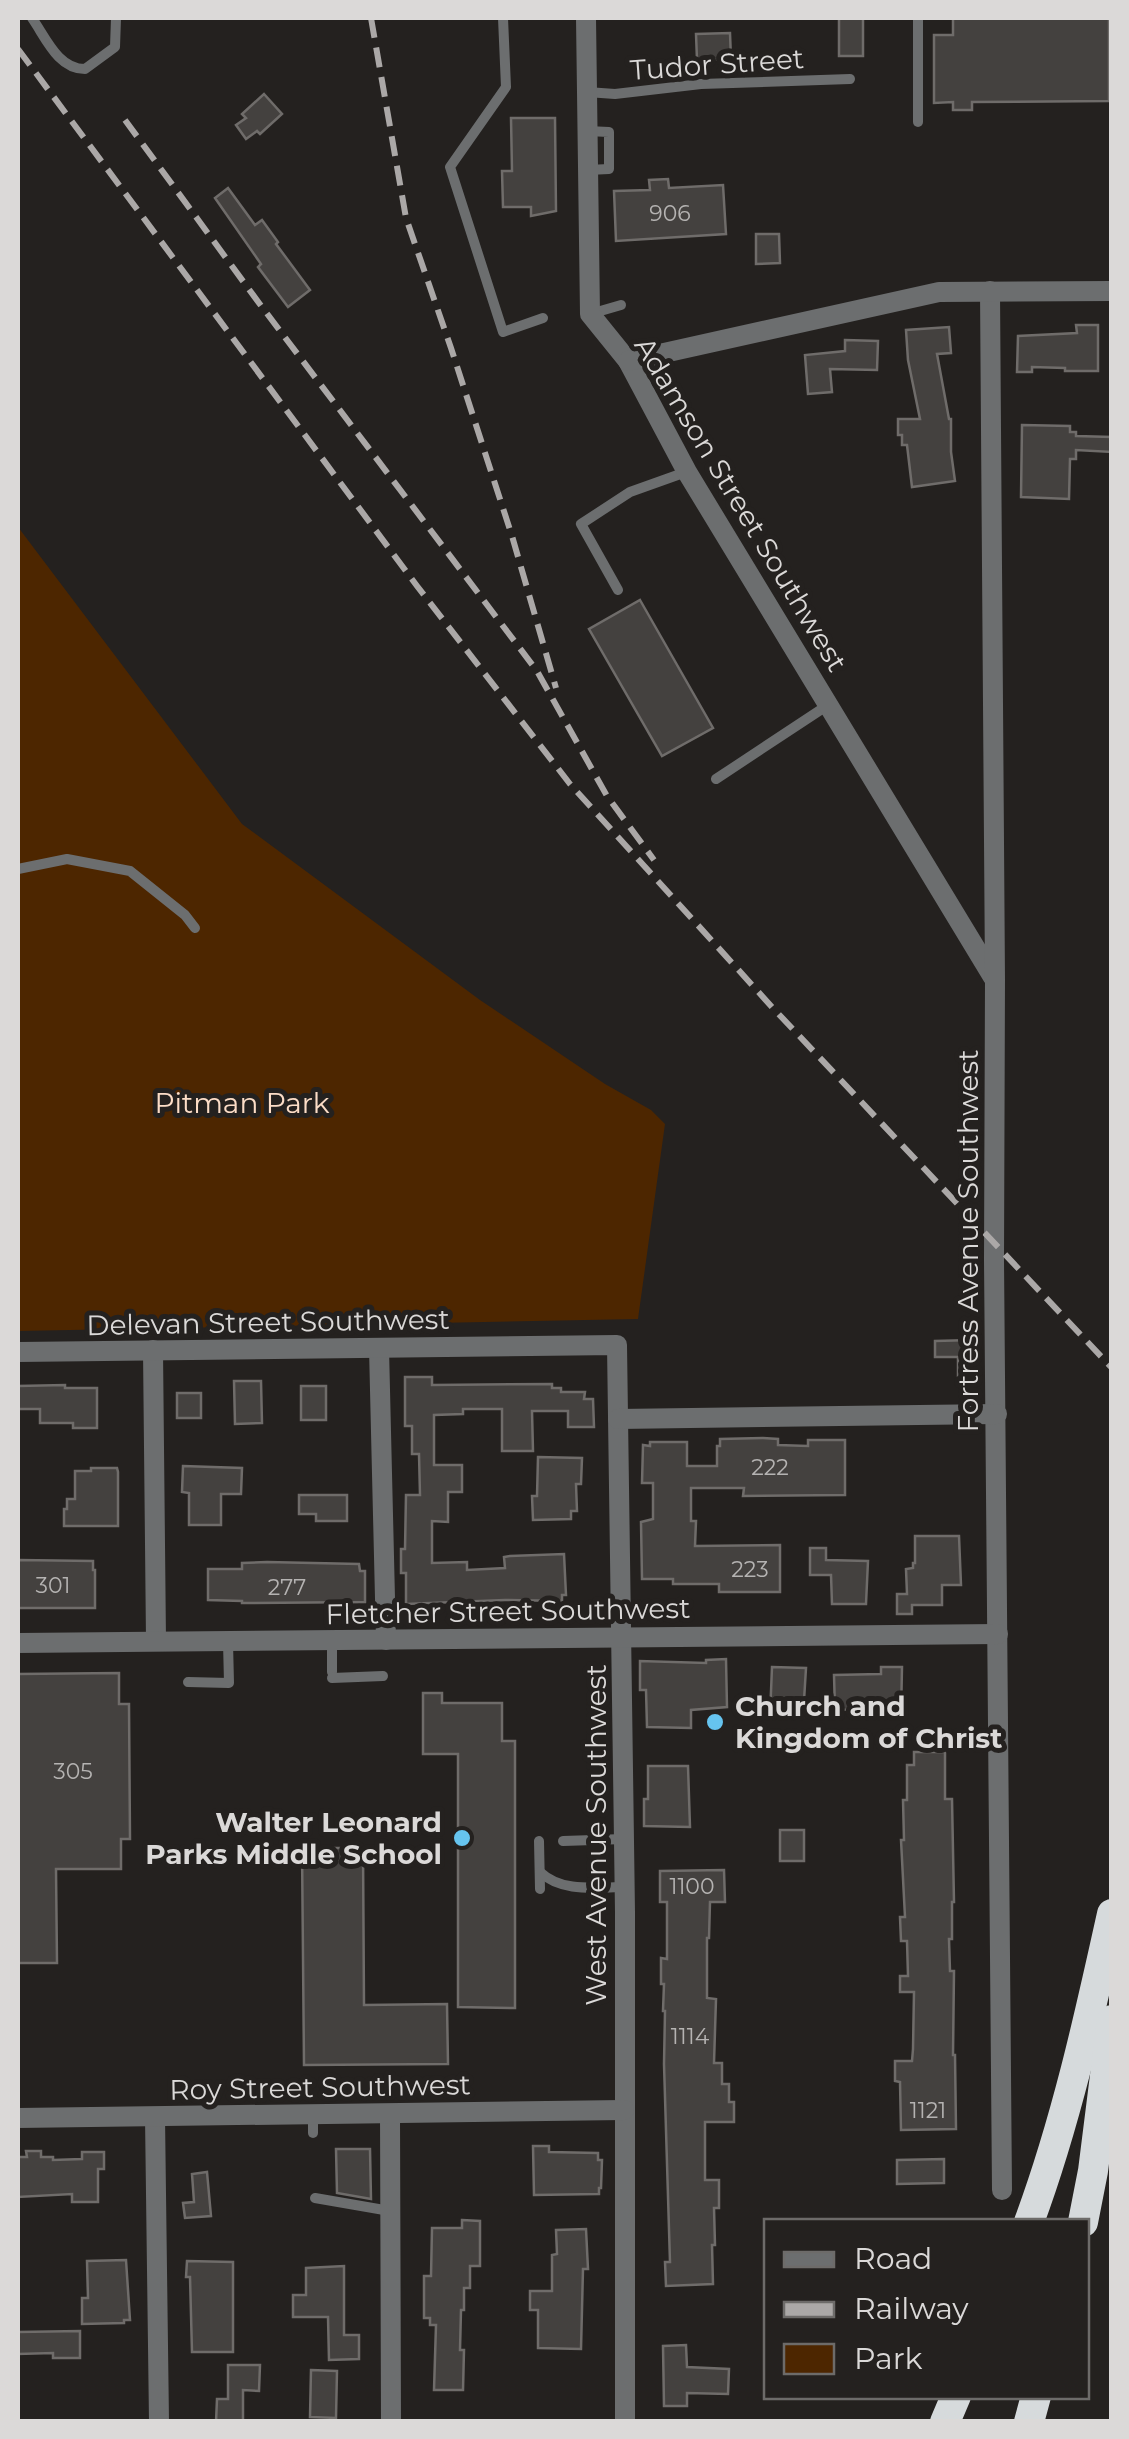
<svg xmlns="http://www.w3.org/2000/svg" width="1129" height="2439" viewBox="0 0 1129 2439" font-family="Montserrat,sans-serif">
<rect width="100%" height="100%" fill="#24211f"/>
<path fill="#4d2600" d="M18 527 242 824 480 1000 605 1084 651 1110 665 1124 638 1319 18 1331Z"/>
<g fill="#44413f" stroke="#6f6c6a" stroke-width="2.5">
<rect x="839" y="18" width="24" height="38"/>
<path d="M953 18H1109V101L972 102V110H953V102L934 103V35H953Z"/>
<path d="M730 33 731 59 697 60 696 34Z"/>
<path d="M264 94 282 114 260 134 257 131 246 139 236 125 246 118 242 114Z"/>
<path d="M511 118H555L556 211 531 216V207H503L502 171H512Z"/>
<path d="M668 179 669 188 723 185 726 234 616 241 614 191 650 190 649 180Z"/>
<path d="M228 188 255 225 262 220 278 242 276 244 310 290 288 307 258 267 261 264 215 198Z"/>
<path d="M756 234H779L780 263 756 264Z"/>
<path d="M1076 325H1098V371H1065V368L1032 367V372H1017L1018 336 1077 333Z"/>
<path d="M949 327 951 353 937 354 949 419H951V452L955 481 912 487 907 445H902V435H898V419H920L908 360 906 330Z"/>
<path d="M845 340 878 341 877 370 830 369 832 392 808 394 805 355 845 351Z"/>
<path d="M1022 425 1070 426V432H1076V436L1112 437V452L1076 450V459H1070L1069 499 1021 497Z"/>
<path d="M640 600 713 728 662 756 589 629Z"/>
<path d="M972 1340V1385H958V1357H935V1341Z"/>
<path d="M405 1377H432V1385L552 1384V1388H561V1392H585L584 1399H593L594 1427H568V1411H532L533 1451H502V1409H463V1414L434 1415V1465H462V1492H448V1522L432 1521V1563L467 1562V1570L505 1568 504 1557 510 1556 564 1554 566 1595H562V1601L505 1600 406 1604V1573H401V1549H405L406 1495H420L419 1454H412V1426H405Z"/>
<path d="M234 1381H261L262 1423 235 1424Z"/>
<path d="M65 1385V1388H97V1428H73V1423H40V1409H18V1386Z"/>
<rect x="301" y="1386" width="25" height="34"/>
<rect x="177" y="1393" width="24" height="25"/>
<path d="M763 1438 778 1439V1445L808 1446V1440H845V1495L743 1496 744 1488H691V1521H696L695 1546 780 1545V1592H719V1584H673V1579H642L641 1522 653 1519V1483H642L643 1445 650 1446V1442H687V1466H717V1446H720V1439Z"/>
<path d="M538 1457 582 1458 581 1484H576L577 1511H571V1519L533 1520 532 1496H537Z"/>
<path d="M183 1466 242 1468 241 1494H221V1525H189V1493L182 1492Z"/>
<path d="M91 1468H117L118 1472V1526H64V1509H67V1499H75V1471H91Z"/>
<path d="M299 1495H347V1521H316V1514H299Z"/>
<path d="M915 1536H959L961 1585H942V1605H912V1614H897V1594H907L906 1569 913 1568V1563H915Z"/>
<path d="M810 1548H826V1560L868 1561 866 1604H832L831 1575H810Z"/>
<path d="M18 1560 93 1561V1570H95V1608H18Z"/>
<path d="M267 1562 359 1564 360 1571H365V1602L242 1603V1601L208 1600V1569H242V1563Z"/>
<path d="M726 1659 727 1707 691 1710V1728L647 1727 646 1690H640V1661L706 1663V1660Z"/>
<path d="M772 1667 806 1668 803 1717 770 1716Z"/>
<path d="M881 1667H902L901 1716 886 1715V1709L835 1710 834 1675 881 1674Z"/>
<path d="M119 1673V1704H129L130 1839H121V1869H56L57 1963H18V1674Z"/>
<path d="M423 1693H442V1703H502V1741H515V2008L458 2007V1754H423Z"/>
<path d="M914 1752H945V1799H952L954 1902H952V1939H949L950 1971H954L953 2055H955L956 2129 901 2130 900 2082 895 2081V2061H912L913 2049 914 1992H900V1976H908L907 1941H901L900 1917H905L901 1840H904L903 1800H907V1765H914Z"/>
<path d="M648 1766H688L690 1827 644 1826V1799H648Z"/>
<rect x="780" y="1830" width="24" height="31"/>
<path d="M302 1848H363L364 2005 447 2004 448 2064 304 2065Z"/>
<path d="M724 1870 725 1902H710L709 1938H707V1998L716 1999 714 2063H722V2084H729V2102H734V2122H705V2180H719V2208H714L715 2245H712L713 2284 666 2286 665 2262H670L664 2064 665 2011H663L664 1984H661V1958L667 1959V1902H660V1871Z"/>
<path d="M533 2146H549V2152L598 2153V2160H602L601 2188H599V2194L534 2195Z"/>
<path d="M336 2149H370L371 2199 337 2193Z"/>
<path d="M26 2151H41V2157H53V2160L82 2159V2152H104V2169H98V2202H72V2194L18 2197V2157H27Z"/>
<path d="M944 2159V2183L897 2184V2160Z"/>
<path d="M207 2172 211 2216 185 2218 183 2203 194 2202 192 2174Z"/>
<path d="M462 2220 480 2221V2266H470V2288H464V2310H461L460 2350H464L463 2390H434L436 2325H430V2318H424V2276H431L432 2228H462Z"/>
<path d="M586 2229 588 2269H583L581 2349 538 2348V2310H530V2291H552V2255L557 2254 556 2230Z"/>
<path d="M126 2260 130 2320H124V2323L82 2324V2298H88L87 2261Z"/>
<path d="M187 2261 233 2262V2352H192L190 2277H186Z"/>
<path d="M344 2266V2335H359V2359L329 2360 328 2317H293V2295H306V2268Z"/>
<path d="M80 2331V2358H53V2353L18 2354V2332Z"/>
<path d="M686 2345 687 2367 729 2369 728 2394 687 2393V2406H664L663 2346Z"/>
<path d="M228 2365H260L259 2391 243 2390V2422H216L217 2399H228Z"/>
<path d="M311 2370 337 2371 336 2418 310 2417Z"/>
</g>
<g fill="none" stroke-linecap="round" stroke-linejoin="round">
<g stroke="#6c6e6f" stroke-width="10">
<path d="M32 18C46 38 58 69 85 69L115 47 116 18"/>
<path d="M503 18 506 87 450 167 503 332 543 318"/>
<path d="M918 18V122"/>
<path d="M587 92 615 94 701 84 850 79"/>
<path d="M587 131 609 132V169L588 170"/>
<path d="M590 314 621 305"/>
<path d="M618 590 581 524 630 492 686 472"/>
<path d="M716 779 828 705"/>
<path d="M18 869 67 859 130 871 185 915 195 928"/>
<path d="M332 1641V1672"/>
<path d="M332 1678 383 1676"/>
<path d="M188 1682 229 1683 228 1642"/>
<path d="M539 1841 540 1889"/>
<path d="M563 1841 624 1839"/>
<path d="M540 1872C562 1893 597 1887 625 1887"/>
<path d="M313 2133V2115"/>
<path d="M315 2198 390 2211"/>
</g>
<g stroke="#6c6e6f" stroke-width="20">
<path d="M586 18 590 314 628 361 687 472 993 977"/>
<path d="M990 291 995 979 994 1260 1002 2190"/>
<path d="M628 361 939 292 1112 291"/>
<path d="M379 1348 386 1640"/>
<path d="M153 1350 156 1641"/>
<path d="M18 1352 617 1345 625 1912V2422"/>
<path d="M618 1419 997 1414"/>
<path d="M18 1643 998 1634"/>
<path d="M390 2114 391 2422"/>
<path d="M155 2117 159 2422"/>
<path d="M18 2118 624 2110"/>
</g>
<g stroke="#d6dadc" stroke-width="30">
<path d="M1029 2222C1066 2122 1089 2018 1112 1914"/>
<path d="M1083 2222 1093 2171 1112 2020"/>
<path d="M945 2422 956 2396"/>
<path d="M1029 2422 1036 2396"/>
</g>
<g stroke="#aba8a7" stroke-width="6" stroke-dasharray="20 10" stroke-linecap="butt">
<path d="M371 18 406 218 451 348 512 536 556 688"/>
<path d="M18 49 417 586 570 784 772 1007 1112 1368"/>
<path d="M125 120 259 303 537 671 607 796 654 860"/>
</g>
</g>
<g fill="#66c4ef" stroke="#24211f" stroke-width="4">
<circle cx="715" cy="1722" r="10"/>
<circle cx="462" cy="1838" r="10"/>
</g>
<g text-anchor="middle" stroke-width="10" stroke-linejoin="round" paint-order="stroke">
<g font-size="22" fill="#b5b3b2">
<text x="670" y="221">906</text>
<text x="770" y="1475">222</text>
<text x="750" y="1577">223</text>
<text x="53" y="1593">301</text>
<text x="287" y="1595">277</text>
<text x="73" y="1779">305</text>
<text x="692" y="1894">1100</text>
<text x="690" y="2044">1114</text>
<text x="928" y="2118">1121</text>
</g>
<g font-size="28" fill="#dbd9d8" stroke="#24211f">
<text transform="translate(717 64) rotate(-4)" y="10">Tudor Street</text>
<text transform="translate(741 504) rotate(59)" y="10">Adamson Street Southwest</text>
<text transform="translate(968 1241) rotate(-90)" y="10">Fortress Avenue Southwest</text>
<text transform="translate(268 1322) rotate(-1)" y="10">Delevan Street Southwest</text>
<text transform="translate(508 1611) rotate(-1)" y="10">Fletcher Street Southwest</text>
<text transform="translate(596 1835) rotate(-90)" y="10">West Avenue Southwest</text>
<text transform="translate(320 2087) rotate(-1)" y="10">Roy Street Southwest</text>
</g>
<g font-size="28" fill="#fcddc7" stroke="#24211f">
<text x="242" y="1113">Pitman Park</text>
</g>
<g font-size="28" font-weight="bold" fill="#dbd9d8" stroke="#24211f" text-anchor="start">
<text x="735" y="1716">Church and<tspan x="735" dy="32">Kingdom of Christ</tspan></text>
<text x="442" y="1832" text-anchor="end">Walter Leonard<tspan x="442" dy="32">Parks Middle School</tspan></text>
</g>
</g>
<rect width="1129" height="2439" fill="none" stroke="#dbd9d8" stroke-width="40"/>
<rect x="764" y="2219" width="325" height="180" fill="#24211f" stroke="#6d6b69" stroke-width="2.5"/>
<rect x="784" y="2252" width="50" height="15" fill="#6c6e6f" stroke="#6d6b69" stroke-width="2.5"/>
<text x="854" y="2269" font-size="30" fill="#dbd9d8">Road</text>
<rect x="784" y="2302" width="50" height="15" fill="#aba8a7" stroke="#6d6b69" stroke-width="2.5"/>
<text x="854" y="2319" font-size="30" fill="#dbd9d8">Railway</text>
<rect x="784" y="2344" width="50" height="30" fill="#4d2600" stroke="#6d6b69" stroke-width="2.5"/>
<text x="854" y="2369" font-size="30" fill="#dbd9d8">Park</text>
</svg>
